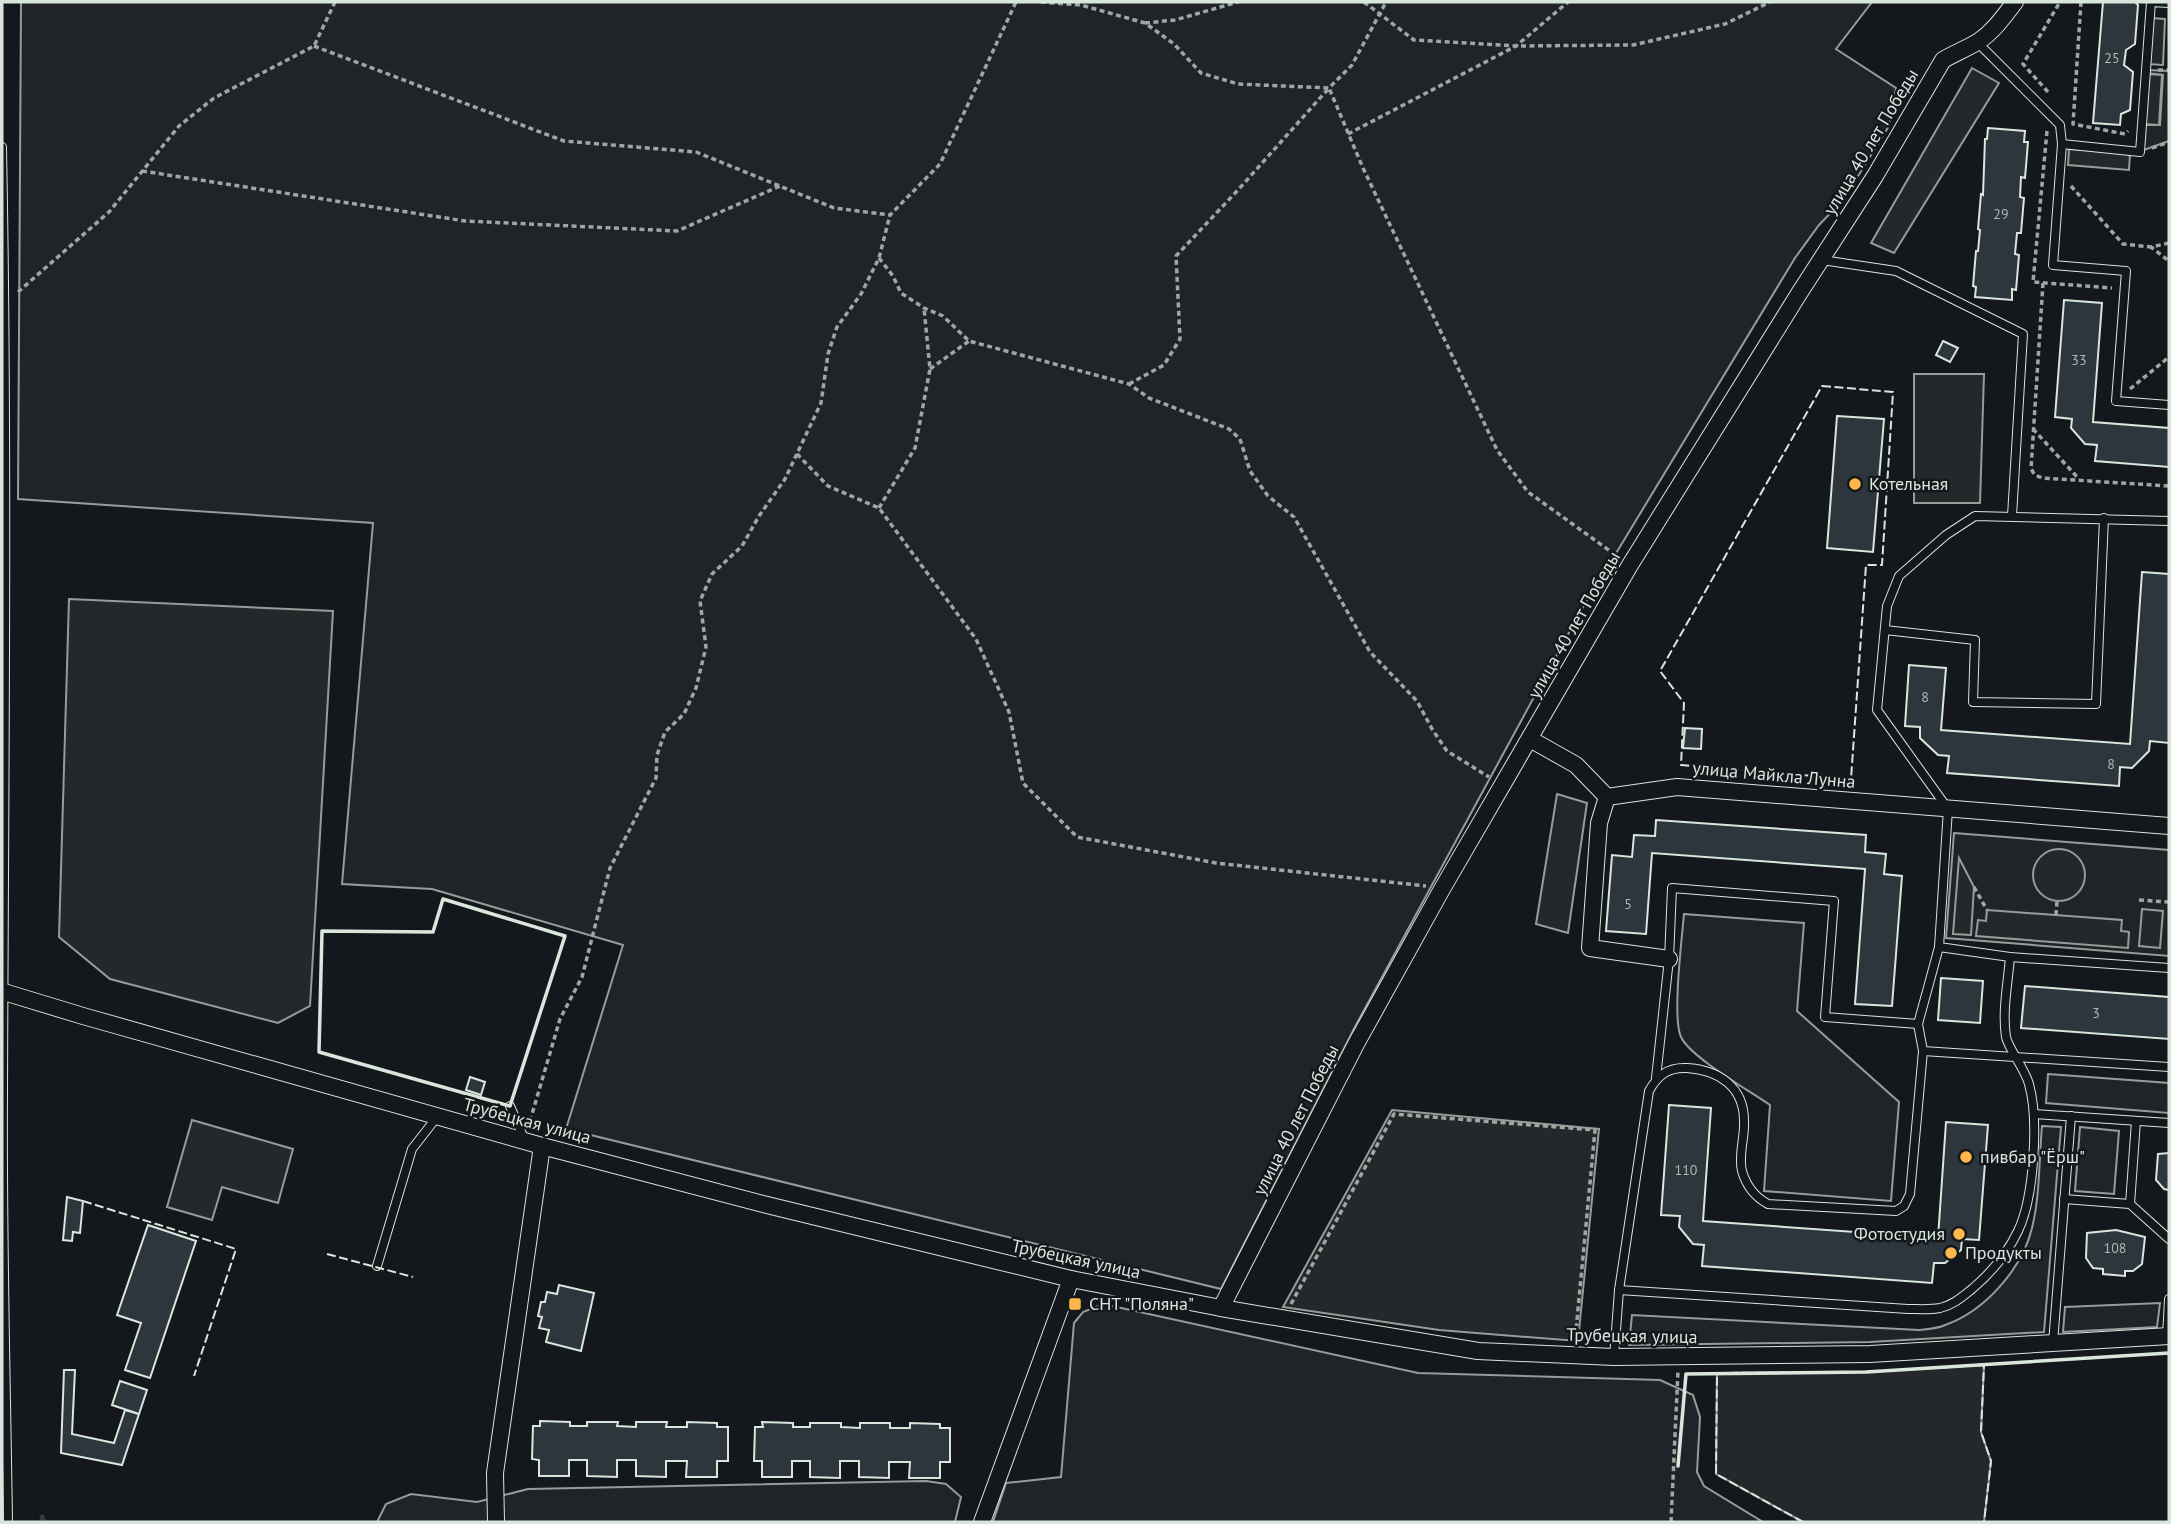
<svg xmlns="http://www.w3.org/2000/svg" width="2171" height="1524" viewBox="0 0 2171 1524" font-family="'PT Sans',sans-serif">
<rect width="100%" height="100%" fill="#14181c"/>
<g fill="#202428" stroke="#939e99" stroke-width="2">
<path d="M21 2H1872L1836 49 1896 88 1889 126 1844 199 1819 225 1795 258 1578 616 1356 1025 1221 1289 566 1129 623 945 432 889 342 884 373 523 18 499Z"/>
<path d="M2147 70 2169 71V141L2141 151 2143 125H2160L2163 75 2147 73Z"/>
<path d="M1954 833 2169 850V956L1946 938Z"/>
<path d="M1684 914 1804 923 1797 1011 1899 1102 1891 1201 1764 1191 1770 1105C1750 1091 1690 1057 1681 1037 1672 1018 1682 938 1684 914Z"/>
<path d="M2048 1074 2169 1083V1113L2046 1103Z"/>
<path d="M2042 1126 2061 1127 2044 1332 1870 1342 1629 1345 1632 1315 1919 1330C1927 1329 1937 1329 1945 1325 1985 1311 2022 1269 2032 1228 2040 1196 2039 1159 2042 1126Z"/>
<path d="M2080 1127 2119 1131 2114 1194 2075 1191Z"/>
<path d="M2160 1303 2157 1327 2063 1332 2065 1307Z"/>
<path d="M1103 1304 1418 1373 1660 1380 1693 1395 1700 1417 1697 1472 1704 1486 1763 1522H993L1006 1483 1061 1477 1074 1323 1083 1312Z"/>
<path d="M926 1481 946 1484 961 1497 955 1522H377L386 1504 411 1494 477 1502 528 1489Z"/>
</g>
<g fill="#24282b" stroke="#939e99" stroke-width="2">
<path d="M2151 18 2165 19 2163 65 2148 64Z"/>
<path d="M1972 68 1999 83 1894 253 1871 243Z"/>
<path d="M2147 74 2162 75 2159 125 2144 124Z"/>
<path d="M2069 149 2130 153 2129 170 2068 165Z"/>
<path d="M1914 374H1984L1980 503H1914Z"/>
<path d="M69 599 333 611 310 1006 278 1023 110 979 59 937Z"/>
<path d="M1557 794 1587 803 1568 933 1536 924Z"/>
<circle cx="2059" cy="875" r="26"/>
<path d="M1959 858 1974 887 1971 935 1953 934Z"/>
<path d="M2142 909 2163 911 2160 948 2139 946Z"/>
<path d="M1987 910 2122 920 2121 931 2129 932 2128 948 1976 936 1978 920 1986 921Z"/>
<path d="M1392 1110 1599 1129 1578 1341 1439 1330 1283 1307Z"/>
<path d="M192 1120 293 1149 278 1203 222 1187 212 1220 167 1207Z"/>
<path d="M1984 1365 1981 1432 1991 1461 1984 1522H1803L1716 1474 1717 1373 1866 1372Z"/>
</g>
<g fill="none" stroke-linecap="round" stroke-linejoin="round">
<path stroke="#363b3e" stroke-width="5" d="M42 1517 44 1522"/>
</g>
<g fill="#2c363c" stroke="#d8e6dc" stroke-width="2">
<path d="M2103 2H2135L2138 5 2135 44 2126 50 2124 65 2133 72 2130 110 2121 114 2120 125 2093 123Z"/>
<path d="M1988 128 2025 131 2024 142H2028L2025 178 2021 177 2020 197 2024 198 2021 233H2017L2015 254 2019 255 2016 290 2012 289V300L1975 297 1976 287 1973 286 1976 251H1978L1980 230 1978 229 1981 194 1983 195 1985 139H1987Z"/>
<path d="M2064 300 2102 303 2093 422 2169 428V467L2095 461 2097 445 2085 444 2071 428 2072 419 2055 417Z"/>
<path d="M1943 341 1958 348 1950 362 1936 355Z"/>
<path d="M1837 416 1884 419 1873 552 1827 548Z"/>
<path d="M2142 572 2169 574V743L2150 741 2149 751 2132 768 2120 767 2119 786 1947 773 1949 756 1938 755 1920 738V727L1905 726 1909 665 1946 668 1941 730 2130 744Z"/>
<path d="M1685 728 1702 729 1701 749 1683 748Z"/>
<path d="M1656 820 1866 835 1865 852 1886 854 1884 874 1902 876 1892 1006 1855 1004 1865 869 1652 853 1646 934 1606 931 1612 855 1632 857 1634 835 1655 836Z"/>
<path d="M1941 978 1983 981 1980 1023 1938 1020Z"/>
<path d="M2025 986 2169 997V1039L2021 1028Z"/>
<path d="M470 1077 485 1082 481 1095 466 1090Z"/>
<path d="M1669 1105 1711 1108 1703 1221 1938 1238 1946 1122 1988 1125 1979 1240 1962 1239 1961 1250 1945 1263H1934L1932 1283 1702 1266 1704 1245 1693 1244 1679 1227 1680 1216 1661 1215Z"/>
<path d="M2169 1153V1190L2164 1189 2156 1180 2158 1154Z"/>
<path d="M67 1197 83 1201 80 1233 73 1232 72 1241 63 1240Z"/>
<path d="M148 1225 196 1241 150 1378 125 1370 141 1323 117 1315Z"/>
<path d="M2116 1230 2145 1237 2142 1264 2133 1271H2125V1276L2103 1274V1269L2093 1268 2086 1258 2087 1233Z"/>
<path d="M559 1285 594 1293 581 1351 546 1342 549 1330 539 1328 542 1317 538 1316 541 1302H545L547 1292 557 1294Z"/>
<path d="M64 1370H75L72 1434 114 1443 125 1410 139 1414 122 1465 61 1453Z"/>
<path d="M120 1381 147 1390 139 1414 112 1405Z"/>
<path d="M540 1421 570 1422V1426H587V1422H618L617 1426 636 1427V1422H667L666 1427H687V1422L717 1423V1427H728V1461H717V1477H686L687 1461H666V1477L636 1476V1460H617V1477L587 1476V1460H569V1476H539V1460L532 1459 533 1426H540Z"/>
<path d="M762 1422 793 1423V1427H810V1423H841V1427L860 1428V1423H890V1428H910V1423L940 1424V1428H950V1462H940V1478H909L910 1462H889V1478L859 1477V1461H840V1478L810 1477V1461H792V1477H762V1461H754L755 1427H763Z"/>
</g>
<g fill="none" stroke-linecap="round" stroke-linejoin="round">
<g stroke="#d8e6dc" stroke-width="10">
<g id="service">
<path d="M1977 42 2060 125 2062 144 2053 265 2126 271 2116 401 2169 405"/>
<path d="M2062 144 2140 152 2151 2 2169 3"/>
<path d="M2 147C8 463 4 778 3 1094 2 1237 6 1380 8 1522"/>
<path d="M1822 260 1896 271 2023 334 2012 516"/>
<path d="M1885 630 1975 640 1973 702 2096 704 2104 518"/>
<path d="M1939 947 2010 957 2169 968"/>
<path d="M1923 1051 2169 1067"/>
<path d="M1656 1078 1669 959 1672 888 1834 901 1825 1017 1918 1024"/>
<path d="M510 1106 525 1141"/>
<path d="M2034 1114 2169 1123"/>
<path d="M2136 1121 2130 1204 2169 1239"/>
<path d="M2064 1199 2130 1204"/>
<path d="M377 1266 412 1149 437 1117"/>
<path d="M1619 1290 1908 1309C1918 1309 1930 1310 1940 1308 1953 1305 1962 1297 1972 1289 1991 1273 2007 1254 2018 1231 2034 1198 2039 1120 2029 1084 2025 1069 2008 1048 2006 1037 2002 1011 2008 983 2010 957"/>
<path d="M2167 1336 2169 1299"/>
<path d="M2053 1343 2071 1116"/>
<path d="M1614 1357 1619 1290 1649 1091C1658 1075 1668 1067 1687 1068 1719 1070 1744 1087 1744 1121 1745 1137 1738 1156 1742 1171 1746 1185 1755 1197 1768 1204L1896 1211 1904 1206 1910 1194 1923 1051 1918 1024 1939 947 1948 809 1877 710 1887 606 1899 576 1946 535 1975 516 2169 521"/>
</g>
</g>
<g stroke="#d8e6dc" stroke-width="18">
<g id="minor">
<path d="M1530 739 1576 765 1607 797"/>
<path d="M1669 959 1590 948 1599 823 1607 797 1677 787 2169 826"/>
<path d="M4 992 83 1016 542 1146 767 1205 1071 1279 1221 1308 1478 1351 1614 1357 1870 1354 2169 1336"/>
<path d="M1221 1308 1356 1044 1442 889 1630 565 1800 292 1875 176 1943 60C1955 53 1968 48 1979 41 1994 31 2004 16 2015 2"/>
<path d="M496 1522 495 1473 542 1146"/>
<path d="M982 1522 1071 1279"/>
</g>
</g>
<g stroke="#9da8a2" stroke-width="3.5" stroke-dasharray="5 3.5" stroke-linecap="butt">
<path d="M1041 2 1081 5 1145 23 1174 44 1201 73 1238 84 1329 88 1352 65 1386 2"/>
<path d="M1364 2 1414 40 1516 46 1633 45 1725 24 1770 2"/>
<path d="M2081 2 2073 124 2125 134 2128 131"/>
<path d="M1145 23 1175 20 1238 2"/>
<path d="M314 46 564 141 696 152 834 208 890 215 940 164 1016 2"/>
<path d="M2158 70H2169"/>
<path d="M2048 92 2023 64 2060 2"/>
<path d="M2047 131 2033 282 2112 288"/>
<path d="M1348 134 1516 46 1568 2"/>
<path d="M2152 148 2169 142"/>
<path d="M142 171 465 221 677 231 780 186"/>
<path d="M2071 186 2123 244 2151 247"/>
<path d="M2169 243 2151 247 2169 261"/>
<path d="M879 258 893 276 901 293 924 308 943 316 969 341 1129 384 1149 398 1229 429 1240 439 1250 471 1268 496 1294 517 1370 652 1417 701 1432 729 1447 751 1489 777"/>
<path d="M2043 283 2031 469 2035 475 2042 478 2169 486"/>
<path d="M18 292 109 212 179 126 214 98 314 46 335 2"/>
<path d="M930 369 969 341"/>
<path d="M1129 384 1164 365 1180 339 1176 256 1238 190 1329 88 1363 168 1497 450 1528 492 1617 556"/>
<path d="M2130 389 2169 357"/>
<path d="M2033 429 2079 479"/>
<path d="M797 454 828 486 879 508 976 639 1009 712 1023 783 1077 837 1216 863 1426 886"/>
<path d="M879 508 915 448 930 369 924 308"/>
<path d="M1974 887 1987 910"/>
<path d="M2139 900 2169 902"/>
<path d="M2056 915 2057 901"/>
<path d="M530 1121 560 1019 582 977 610 868 656 778 657 755 665 732 684 714 696 688 706 647 700 601 712 574 742 546 759 516 785 479 821 403 828 354 837 327 861 294 879 258 890 215"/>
<path d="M1291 1304 1394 1114 1595 1130 1575 1341"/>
<path d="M1671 1522 1678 1371"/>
</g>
<use href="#service" stroke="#14181c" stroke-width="8"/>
<use href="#minor" stroke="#14181c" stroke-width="16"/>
<g stroke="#d8e6dc" stroke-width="2" stroke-dasharray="9 3.5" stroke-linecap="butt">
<path d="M1822 386 1893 392 1882 565H1866L1851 779 1681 765 1684 703 1660 671Z"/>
<path d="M83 1201 236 1249 194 1376"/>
<path d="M327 1254 413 1277"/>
<path d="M1803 1522 1716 1474 1717 1373 1866 1372 1984 1365 1981 1432 1991 1461 1984 1522"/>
</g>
<g stroke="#d8e6dc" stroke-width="3.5">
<path d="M443 899 565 936 510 1106 319 1052 322 931 433 932Z"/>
<path d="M1678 1466 1686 1374 1866 1372 2169 1353"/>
</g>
</g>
<g fill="#ffb74d" stroke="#14181c" stroke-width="2.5">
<circle cx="1855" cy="484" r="7"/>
<circle cx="1966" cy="1157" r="7"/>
<circle cx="1959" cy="1234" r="7"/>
<circle cx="1951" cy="1253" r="7"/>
<rect x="1068" y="1297" width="14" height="14" rx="3.5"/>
</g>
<g text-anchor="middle" stroke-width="5" stroke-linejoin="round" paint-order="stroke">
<g font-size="14" fill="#adbab4">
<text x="2112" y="63">25</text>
<text x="2001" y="219">29</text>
<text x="2079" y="365">33</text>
<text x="1925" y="702">8</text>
<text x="2111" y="769">8</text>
<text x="1628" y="909">5</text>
<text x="2096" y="1018">3</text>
<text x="1686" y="1175">110</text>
<text x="2115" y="1253">108</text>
</g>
<g font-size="18" fill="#d8e6dc" stroke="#14181c">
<text transform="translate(1871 142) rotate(-59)" y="6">улица 40 лет Победы</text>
<text transform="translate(1574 625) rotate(-60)" y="6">улица 40 лет Победы</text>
<text transform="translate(1774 775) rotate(5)" y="6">улица Майкла Лунна</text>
<text transform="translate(1296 1120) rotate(-63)" y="6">улица 40 лет Победы</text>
<text transform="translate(527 1121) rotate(15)" y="6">Трубецкая улица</text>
<text transform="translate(1076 1259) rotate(12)" y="6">Трубецкая улица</text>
<text transform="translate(1632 1336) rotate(1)" y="6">Трубецкая улица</text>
</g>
<g font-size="18" fill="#d8e6dc" stroke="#14181c" text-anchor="start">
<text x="1869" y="490">Котельная</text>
<text x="1980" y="1163">пивбар "Ёрш"</text>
<text x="1945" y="1240" text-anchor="end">Фотостудия</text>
<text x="1965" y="1259">Продукты</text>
<text x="1089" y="1310">СНТ "Поляна"</text>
</g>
</g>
<rect width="2171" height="1524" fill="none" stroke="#d8e6dc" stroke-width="7"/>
</svg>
